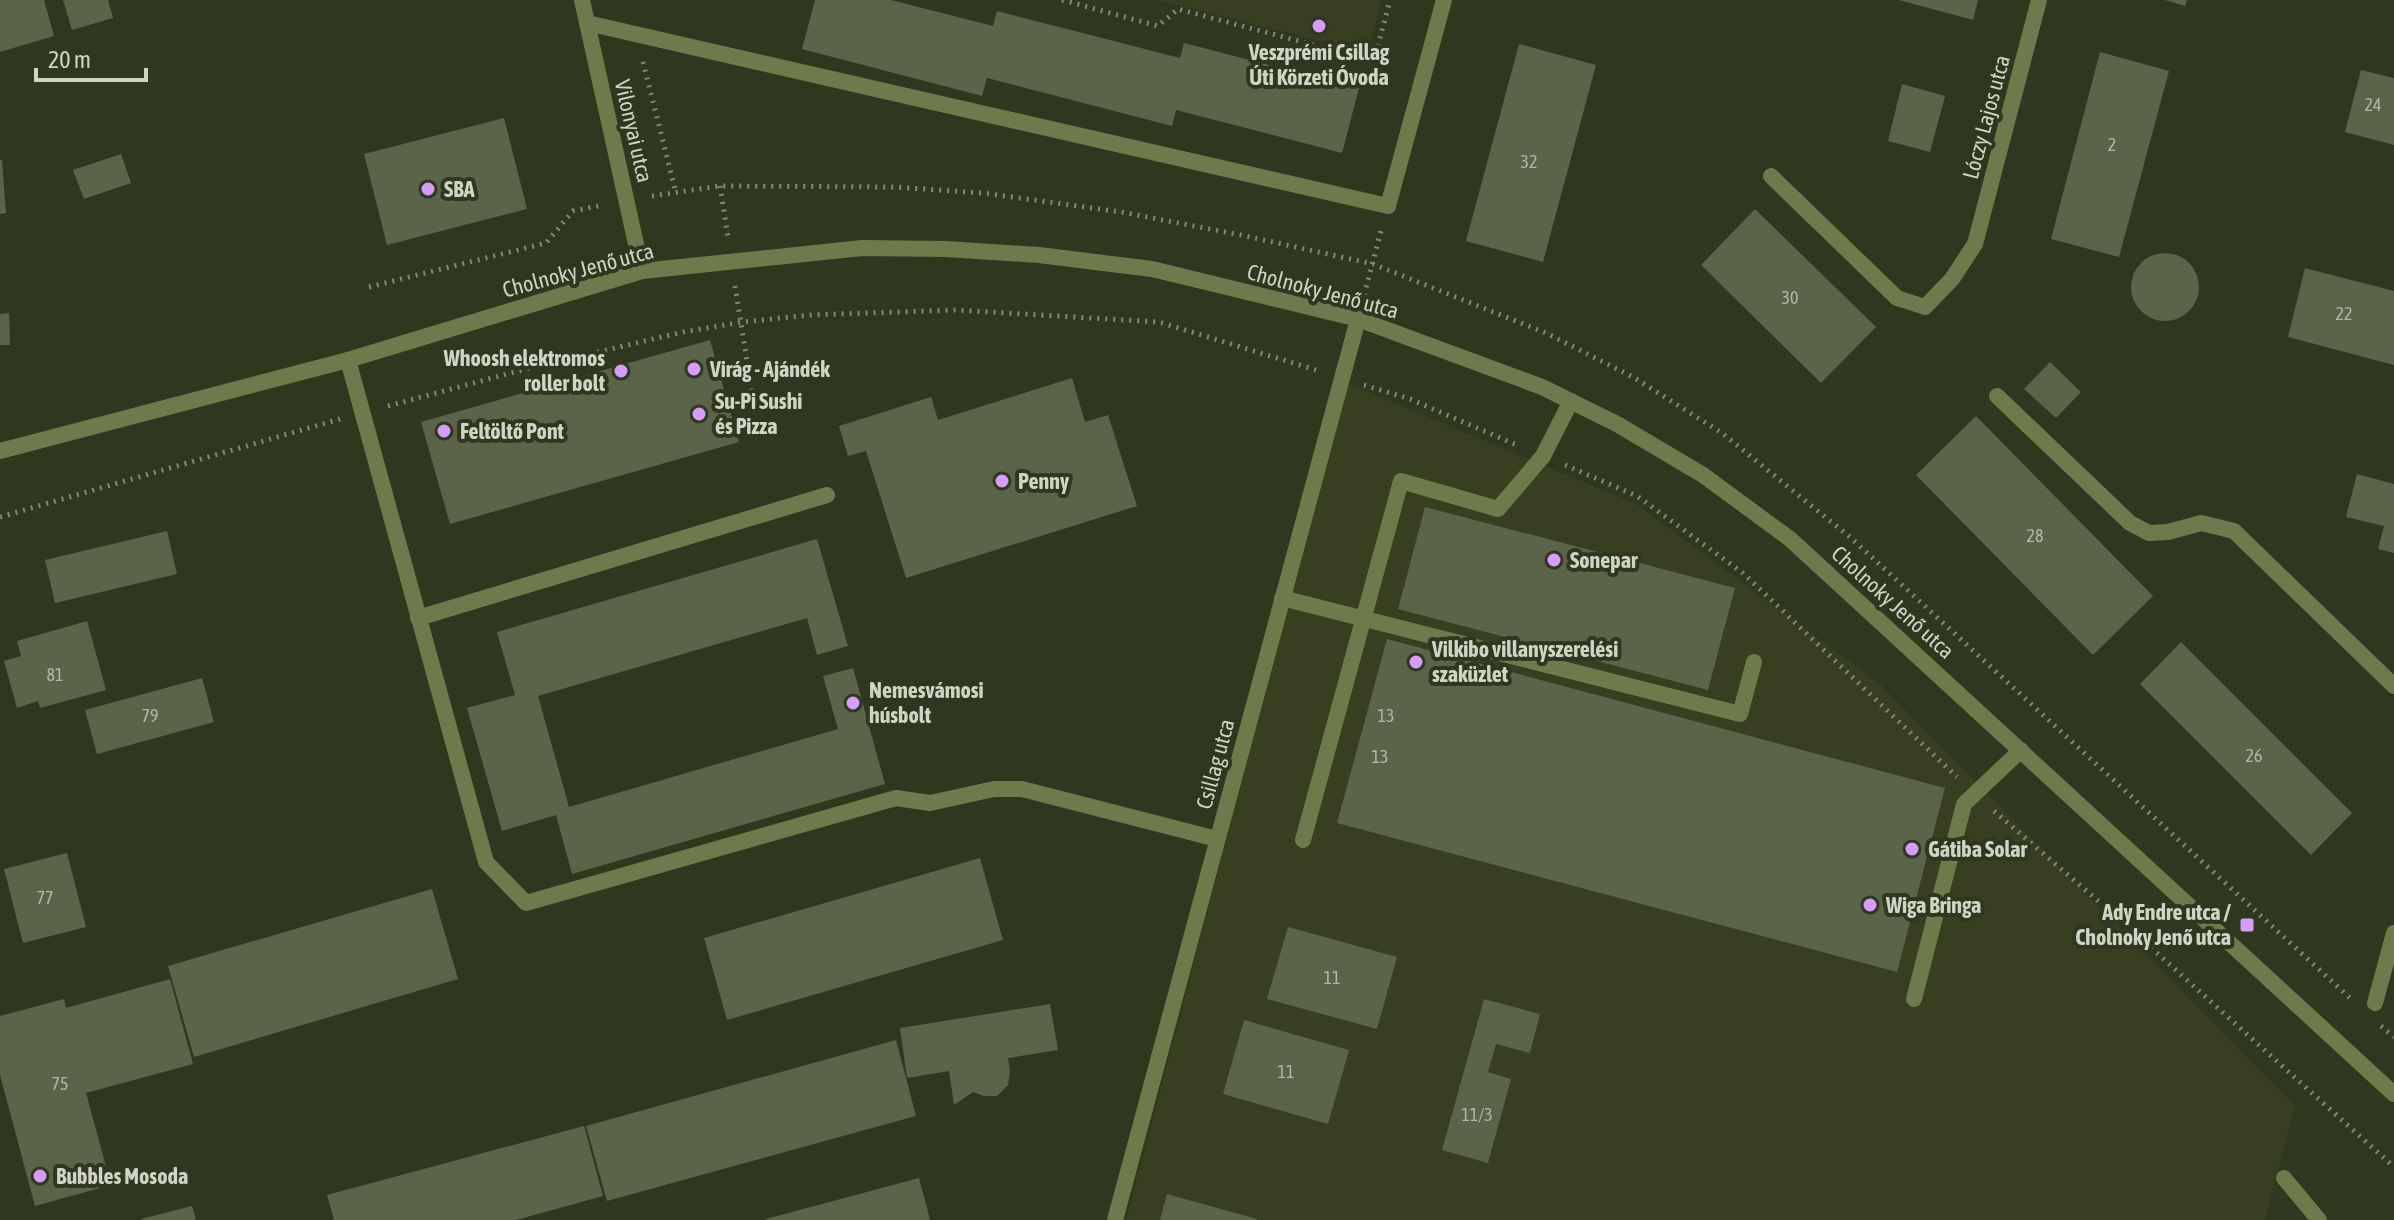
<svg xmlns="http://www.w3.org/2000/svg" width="2394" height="1220" viewBox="0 0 2394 1220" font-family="'Asap Condensed',sans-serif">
<rect width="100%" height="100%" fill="#30371f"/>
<g fill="#373f20">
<path d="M1158 0H1382L1368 53Z"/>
<path d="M1347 383 1636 504 1880 684 2295 1106 2265 1220H1126Z"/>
</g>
<g fill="#5b6349">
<path d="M0 0H44L54 36 0 52Z"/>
<path d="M63 0H108L113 18 72 30Z"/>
<path d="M815 0H891L993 26 997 11 1180 58 1184 43 1359 88 1342 153 1176 110 1172 126 987 78 982 96 802 49Z"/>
<path d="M1899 0H1978L1973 20Z"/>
<path d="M2165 0H2187L2185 6Z"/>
<path d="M1519 44 1596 65 1543 262 1466 241Z"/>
<path d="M2100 52 2169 71 2119 257 2051 239Z"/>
<path d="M2361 70 2394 78V145L2345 132Z"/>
<path d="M1902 84 1945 96 1930 152 1888 141Z"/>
<path d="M504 118 527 209 387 245 364 154Z"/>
<path d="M121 154 131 183 84 199 73 170Z"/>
<path d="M0 160H2L6 213 0 214Z"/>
<path d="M1755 209 1876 327 1821 383 1701 265Z"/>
<circle cx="2165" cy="287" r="34"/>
<path d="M2305 268 2394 291V365L2288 337Z"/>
<path d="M9 313 10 345H0V314Z"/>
<path d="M710 340 739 442 450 524 421 422Z"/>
<path d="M2050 362 2081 392 2056 418 2024 389Z"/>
<path d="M1072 378 1085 422 1108 415 1137 506 906 578 866 451 848 456 839 426 931 397 938 420Z"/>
<path d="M1976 416 2153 596 2093 655 1916 475Z"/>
<path d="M2357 474 2394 484V553L2378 549 2384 526 2346 517Z"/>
<path d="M1425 507 1735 588 1708 690 1398 609Z"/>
<path d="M167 531 177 574 55 603 45 560Z"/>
<path d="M817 539 848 646 817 655 807 618 538 696 569 807 838 729 823 676 853 668 885 784 572 874 556 815 502 831 467 708 515 695 497 632Z"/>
<path d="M87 621 106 690 40 708 38 701 17 708 4 661 21 656 17 641Z"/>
<path d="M1387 639 1945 788 1897 972 1337 823Z"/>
<path d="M2181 642 2352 813 2311 855 2140 684Z"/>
<path d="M202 678 214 722 97 754 85 710Z"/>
<path d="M67 853 86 927 23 943 4 869Z"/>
<path d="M980 858 1003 940 727 1020 704 938Z"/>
<path d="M432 889 458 979 194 1057 168 966Z"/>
<path d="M1288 927 1397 957 1377 1029 1267 999Z"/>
<path d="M170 979 193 1064 86 1093 111 1185 35 1206 0 1075V1016L64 999 66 1008Z"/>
<path d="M1484 999 1540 1014 1530 1053 1496 1044 1488 1072 1511 1079 1488 1163 1442 1150Z"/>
<path d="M1050 1004 1058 1050 1008 1058 1010 1071 1008 1085 997 1096H984L973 1092 954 1105 949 1071 907 1078 900 1028Z"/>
<path d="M1244 1020 1349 1050 1328 1124 1223 1094Z"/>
<path d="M896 1040 916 1116 607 1201 586 1126Z"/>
<path d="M584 1126 603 1196 516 1220H334L327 1195Z"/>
<path d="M919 1178 930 1220H766V1219Z"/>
<path d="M1167 1194 1257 1219V1220H1160Z"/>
<path d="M192 1206 196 1220H142L141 1219Z"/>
</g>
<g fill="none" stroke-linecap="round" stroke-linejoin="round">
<g stroke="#828875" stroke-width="5" stroke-dasharray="2 6" stroke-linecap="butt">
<path d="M1062 0 1158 26 1178 9 1374 61 1390 0"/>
<path d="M643 62 676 193"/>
<path d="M720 186 728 237"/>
<path d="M652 196 720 186 894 187 983 193 1121 212 1241 235 1373 264 1546 333 1633 377 1722 433 1851 538 2350 998"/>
<path d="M735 286 755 411"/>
<path d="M369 287 546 243 573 211 603 205"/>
<path d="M1364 295 1381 231"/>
<path d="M1364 385 1410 399 1519 446"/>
<path d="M388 406 522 370 683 332 742 322 810 315 956 310 1159 322 1316 370"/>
<path d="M1565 465 1637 496 1743 573 1957 777"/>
<path d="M0 517 340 419"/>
<path d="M1994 811 2126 925 2394 1167"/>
<path d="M2381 1026 2394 1037"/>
</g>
<g stroke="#6d7a4b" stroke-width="16">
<path d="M587 23 1388 206"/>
<path d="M1771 176 1897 298 1925 307 1952 279 1975 244"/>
<path d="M348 360 486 862 526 903 896 798 930 803 994 789H1022L1217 839"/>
<path d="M1997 396 2130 523 2149 533 2168 532 2201 523 2234 531 2394 686"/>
<path d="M1282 598 1740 714 1754 662"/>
<path d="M418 618 827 495"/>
<path d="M1303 840 1401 481 1498 509 1543 456 1571 401"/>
<path d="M1914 999 1964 804 2021 750"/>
<path d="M2284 1178 2319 1220"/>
</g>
<g stroke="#6d7a4b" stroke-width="16">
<path d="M582 0 642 271"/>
<path d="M1388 206 1444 0"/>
<path d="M1975 244 2039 0"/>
<path d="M2375 1003 2394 933"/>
<path d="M1115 1220 1358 319"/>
</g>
<path stroke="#6d7a4b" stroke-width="16" d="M0 451 348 360 642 271 862 248 946 249 1039 255 1152 269 1358 319 1542 387 1617 424 1703 475 1790 539 2394 1094"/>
</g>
<g fill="#d79bf9" stroke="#30371f" stroke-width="3">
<circle cx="1319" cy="26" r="8"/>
<circle cx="428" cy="189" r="8"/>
<circle cx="694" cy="369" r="8"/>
<circle cx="621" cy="371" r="8"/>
<circle cx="699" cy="414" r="8"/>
<circle cx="444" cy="431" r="8"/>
<circle cx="1002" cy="481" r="8"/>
<circle cx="1554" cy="560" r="8"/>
<circle cx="1416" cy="662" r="8"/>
<circle cx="853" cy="703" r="8"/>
<circle cx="1912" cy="849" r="8"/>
<circle cx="1870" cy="905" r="8"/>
<rect x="2239" y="917" width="16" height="16" rx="4"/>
<circle cx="40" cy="1176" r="8"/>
</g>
<g text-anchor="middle" stroke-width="8" stroke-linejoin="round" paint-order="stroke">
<g font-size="18" fill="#b2b8a6">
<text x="2373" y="111">24</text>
<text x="2112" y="151">2</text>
<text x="1529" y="168">32</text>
<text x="1790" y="304">30</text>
<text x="2344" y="320">22</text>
<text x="2035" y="542">28</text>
<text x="55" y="681">81</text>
<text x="150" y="722">79</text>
<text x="1386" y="722">13</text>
<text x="2254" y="762">26</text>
<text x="1380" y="763">13</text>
<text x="45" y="904">77</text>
<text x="1332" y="984">11</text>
<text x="1286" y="1078">11</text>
<text x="60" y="1090">75</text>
<text x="1477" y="1121">11/3</text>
</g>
<g font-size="22" font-weight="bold" fill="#cfd4c5" stroke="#30371f" text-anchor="start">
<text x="1319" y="60" text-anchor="middle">Veszprémi Csillag<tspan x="1319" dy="25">Úti Körzeti Óvoda</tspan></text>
<text x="444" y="197">SBA</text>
<text x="605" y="366" text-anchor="end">Whoosh elektromos<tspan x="605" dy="25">roller bolt</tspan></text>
<text x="710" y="377">Virág - Ajándék</text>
<text x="715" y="409">Su-Pi Sushi<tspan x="715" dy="25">és Pizza</tspan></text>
<text x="460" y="439">Feltöltő Pont</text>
<text x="1018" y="489">Penny</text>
<text x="1570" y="568">Sonepar</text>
<text x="1432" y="657">Vilkibo villanyszerelési<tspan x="1432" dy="25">szaküzlet</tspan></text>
<text x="869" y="698">Nemesvámosi<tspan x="869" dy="25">húsbolt</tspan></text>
<text x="1928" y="857">Gátiba Solar</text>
<text x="1886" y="913">Wiga Bringa</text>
<text x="2231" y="920" text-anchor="end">Ady Endre utca /<tspan x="2231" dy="25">Cholnoky Jenő utca</tspan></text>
<text x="56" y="1184">Bubbles Mosoda</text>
</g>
<g font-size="22" fill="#cfd4c5" stroke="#30371f">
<text transform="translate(1986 117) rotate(-75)" y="8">Lóczy Lajos utca</text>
<text transform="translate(634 131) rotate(77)" y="8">Vilonyai utca</text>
<text transform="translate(578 270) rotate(-15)" y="8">Cholnoky Jenő utca</text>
<text transform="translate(1323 291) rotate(15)" y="8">Cholnoky Jenő utca</text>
<text transform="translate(1893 602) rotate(42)" y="8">Cholnoky Jenő utca</text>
<text transform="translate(1215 764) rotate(-75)" y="8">Csillag utca</text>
</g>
</g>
<path d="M36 68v12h110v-12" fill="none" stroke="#cfd4c5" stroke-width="4"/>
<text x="48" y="68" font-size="24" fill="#cfd4c5" stroke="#30371f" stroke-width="6" paint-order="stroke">20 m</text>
</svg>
